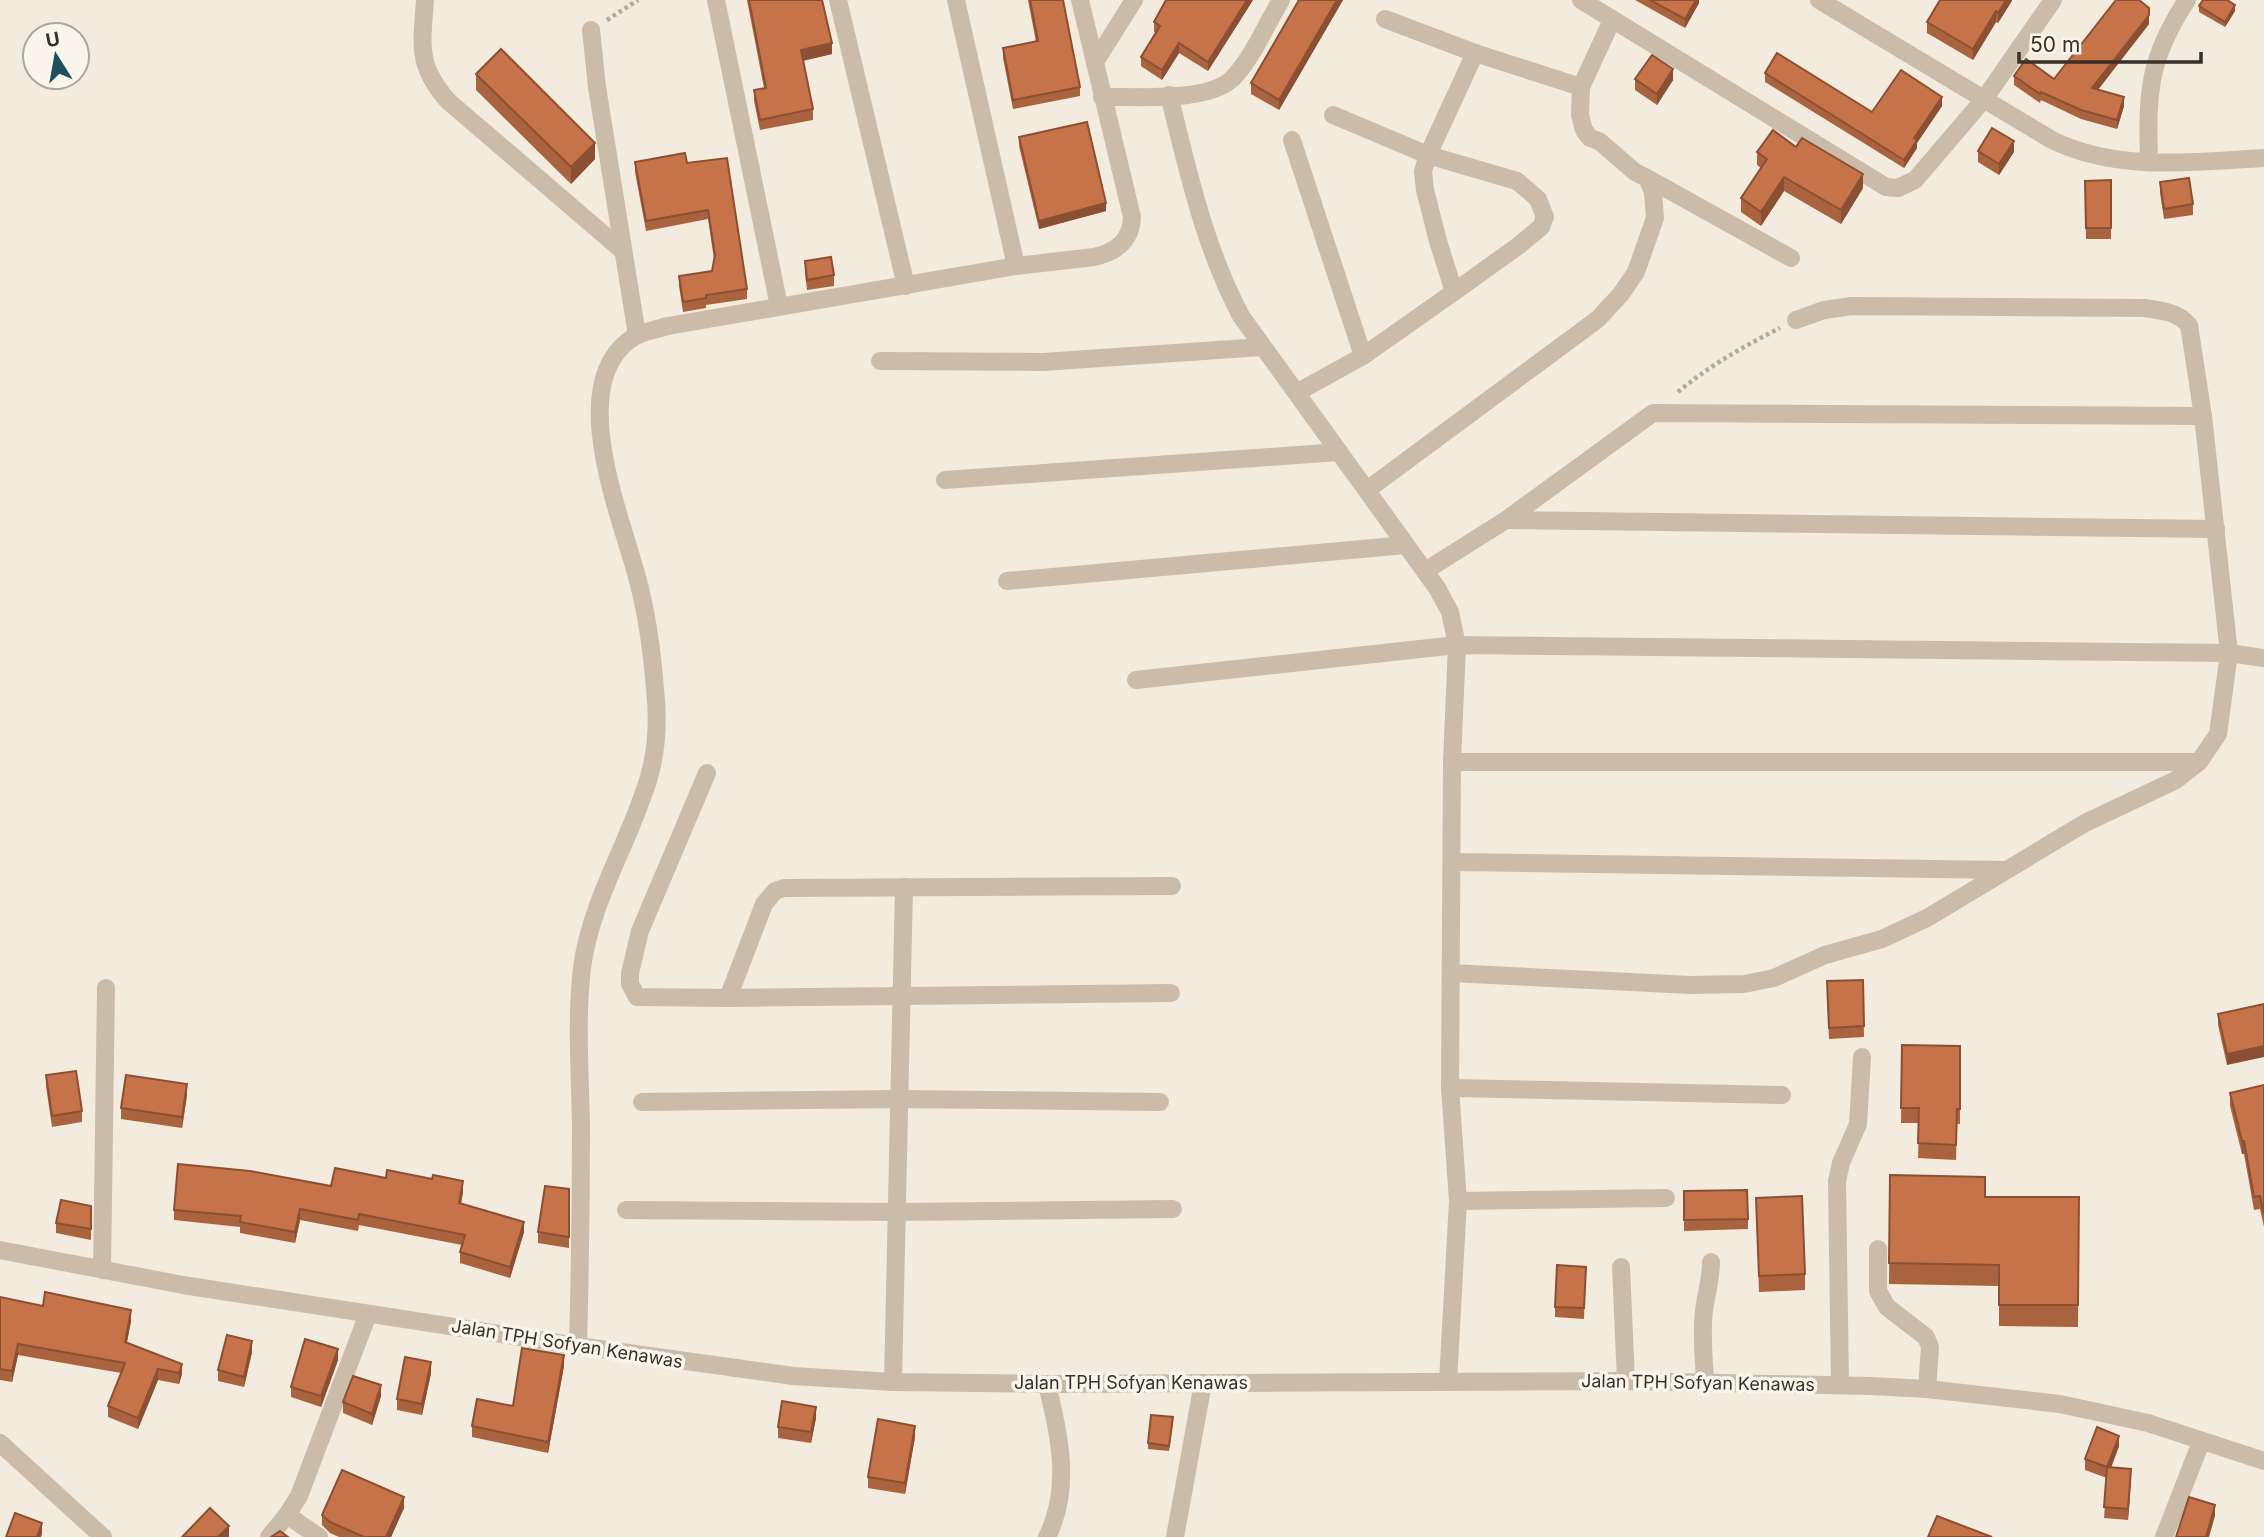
<svg xmlns="http://www.w3.org/2000/svg" width="2264" height="1537" viewBox="0 0 2264 1537" font-family="Inter,sans-serif">
<rect width="100%" height="100%" fill="#f3ebde"/>
<g fill="none" stroke-linecap="round" stroke-linejoin="round">
<g stroke="#b7a794" stroke-width="4.5" stroke-dasharray="3.5 3.5" stroke-linecap="butt">
<path d="M607 20 638 0"/>
<path d="M1678 392C1709 366 1744 346 1780 328"/>
</g>
<g stroke="#cbbcaa" stroke-width="18">
<path d="M425 0C422 46 416 64 448 101L623 251"/>
<path d="M716 0 779 306"/>
<path d="M838 0 906 286"/>
<path d="M956 0 1016 266"/>
<path d="M1581 0 1886 187 1898 188 1915 180 1985 98 2053 0"/>
<path d="M1819 0 2052 140C2117 172 2193 162 2264 158"/>
<path d="M1385 19 1475 53 1581 87"/>
<path d="M591 30 597 87 637 335"/>
<path d="M1095 62 1134 0"/>
<path d="M1169 95C1188 171 1204 246 1241 316L1437 588 1450 612 1457 645 1452 762 1450 1088 1458 1201 1448 1382"/>
<path d="M1102 97C1137 96 1208 103 1233 78 1253 57 1266 25 1281 0"/>
<path d="M1292 140 1363 356"/>
<path d="M2149 162C2147 93 2148 59 2187 0"/>
<path d="M1647 178 1791 258"/>
<path d="M1454 292 1438 241 1425 190 1423 171 1428 155 1475 53"/>
<path d="M880 361 1043 362 1262 347"/>
<path d="M1298 392 1363 356 1454 292 1518 246 1541 227 1545 217 1538 199 1517 181 1428 155 1333 115"/>
<path d="M945 480 1339 452"/>
<path d="M1367 490 1598 319 1621 294 1636 272 1655 218 1653 192 1647 178 1635 172 1599 141 1590 138 1584 130 1580 115 1581 87 1612 20"/>
<path d="M1506 520 2216 529"/>
<path d="M1425 571 1506 520 1653 413 2203 416"/>
<path d="M1007 581 1406 545"/>
<path d="M1136 680 1457 645 2229 653 2264 658"/>
<path d="M1452 762H2199"/>
<path d="M707 773 640 931 630 973V984L637 997 728 998 1171 993"/>
<path d="M1452 862 2005 870"/>
<path d="M1451 973 1691 985 1744 984 1774 978 1825 955 1882 939 1927 918 2085 823 2176 780 2199 762 2218 734 2229 653 2203 416 2189 325C2176 311 2162 311 2144 308L1852 306 1824 310 1796 320"/>
<path d="M728 998 764 904 775 891 784 888 1172 886"/>
<path d="M1450 1088 1782 1095"/>
<path d="M642 1102 898 1099 1160 1102"/>
<path d="M1458 1201 1666 1198"/>
<path d="M626 1210 896 1212 1173 1209"/>
<path d="M1878 1249V1291L1887 1307 1926 1337 1930 1347 1927 1389"/>
<path d="M0 1250 183 1285 578 1346 793 1376 893 1382 1047 1384 1626 1381 1871 1386 1927 1389 2060 1404 2148 1423 2264 1461"/>
<path d="M1621 1267 1626 1381"/>
<path d="M102 1270 106 988"/>
<path d="M578 1346C580 1273 581 1199 581 1125 580 1073 576 1019 582 968 590 906 623 853 643 795 656 762 659 724 655 689 652 651 647 613 637 577 621 516 567 389 628 341 639 332 654 330 668 326L1016 266 1094 257C1116 252 1131 241 1132 217L1080 0"/>
<path d="M893 1382 904 887"/>
<path d="M1705 1382C1704 1358 1701 1335 1704 1311 1706 1294 1711 1279 1711 1262"/>
<path d="M1840 1385 1837 1181 1841 1163 1858 1124 1862 1057"/>
<path d="M0 1443 103 1537"/>
<path d="M269 1537 287 1515"/>
<path d="M319 1537 287 1515 299 1496 368 1314"/>
<path d="M1047 1537C1072 1487 1059 1436 1047 1384"/>
<path d="M1175 1537 1203 1383"/>
<path d="M2164 1537 2201 1442"/>
</g>
</g>
<g fill="#aa633f">
<path d="M747 0H822L832 54 803 61 813 109V120L760 130 754 101V90L764 88Z"/>
<path d="M1028 0H1063L1080 87V96L1013 109 1003 58V48L1036 42Z"/>
<path d="M1253 0 1208 71 1179 53 1162 80 1141 66V57L1156 33 1154 32V22Z"/>
<path d="M1299 0H1343L1279 110 1251 94V83Z"/>
<path d="M1635 0H1699V3L1685 28Z"/>
<path d="M2012 0 1998 23 1996 22 1973 60 1927 33V22Z"/>
<path d="M2199 6 2235 11 2225 27 2199 12Z"/>
<path d="M2149 24 2098 90 2124 106 2117 129 2081 119 2041 100 2040 103 2014 85V76L2054 79Z"/>
<path d="M1765 73 1872 112 1942 106 1917 143V148L1904 168 1765 82Z"/>
<path d="M476 74 595 159 571 184 476 90Z"/>
<path d="M1635 79 1673 80 1657 105 1635 90Z"/>
<path d="M1019 137 1106 211 1039 229 1019 146Z"/>
<path d="M1796 147 1863 188 1841 224 1784 191 1761 226 1741 212V198L1761 168 1757 165V152Z"/>
<path d="M1978 151 2014 152 1999 175 1978 162Z"/>
<path d="M635 162 687 163 747 289V299L706 305V308L683 312 679 286V276L712 271 714 259 708 219 646 231 635 172Z"/>
<path d="M2111 180V239H2086L2085 181Z"/>
<path d="M2160 182 2193 204V215L2164 219 2160 193Z"/>
<path d="M805 261 834 275V286L807 290 805 272Z"/>
<path d="M1863 980 1864 1037 1829 1039 1827 992Z"/>
<path d="M2264 1004 2227 1065 2218 1025V1014Z"/>
<path d="M1902 1045 1960 1046V1124H1957L1956 1160 1918 1158 1919 1123H1901Z"/>
<path d="M46 1075 82 1111V1122L52 1127 46 1086Z"/>
<path d="M2264 1085V1227L2260 1209 2254 1210 2244 1154H2242L2230 1106V1093Z"/>
<path d="M187 1095 182 1128 121 1119V1108Z"/>
<path d="M1890 1175 1985 1197H2079L2078 1327 1999 1326V1286L1889 1284Z"/>
<path d="M331 1186 463 1192 461 1204 524 1232 510 1278 460 1263V1252L462 1245 359 1225 358 1231 300 1220 295 1243 240 1233V1227L174 1220V1210Z"/>
<path d="M569 1189V1248L538 1243V1232Z"/>
<path d="M1684 1191 1748 1219V1229L1684 1231Z"/>
<path d="M1756 1198 1805 1274V1290L1759 1292Z"/>
<path d="M91 1206V1240L56 1233V1223Z"/>
<path d="M1586 1267 1584 1319 1555 1317V1307Z"/>
<path d="M0 1297 43 1306 131 1321 127 1342 182 1374 179 1384 158 1380 138 1429 108 1417V1406L121 1373 18 1355 12 1382 0 1380Z"/>
<path d="M252 1352 244 1387 218 1381V1370Z"/>
<path d="M338 1360 321 1407 291 1397V1387Z"/>
<path d="M564 1366 548 1453 472 1437V1426L513 1406Z"/>
<path d="M431 1373 422 1415 397 1410V1399Z"/>
<path d="M381 1396 372 1425 343 1413V1402Z"/>
<path d="M816 1418 811 1443 778 1438V1427Z"/>
<path d="M1173 1422 1169 1451 1148 1449V1443Z"/>
<path d="M915 1437 905 1494 868 1488V1477Z"/>
<path d="M2119 1446 2111 1468 2131 1480 2128 1520 2104 1518 2107 1478 2085 1470V1459Z"/>
<path d="M404 1508 391 1537H339L330 1533 322 1525V1515Z"/>
</g>
<g fill="#8b5033">
<path d="M1247 0H1253L1208 71V62Z"/>
<path d="M1337 0H1343L1279 110V100Z"/>
<path d="M1696 0H1699V3L1685 28V19Z"/>
<path d="M2006 0H2012V1L1998 23V13Z"/>
<path d="M2235 5V11L2225 27V22Z"/>
<path d="M1996 11V22L1973 60V49Z"/>
<path d="M2149 15V24L2092 97V88Z"/>
<path d="M832 43V54L801 61V50Z"/>
<path d="M1179 43V53L1162 80V70Z"/>
<path d="M1673 69V80L1657 105V94Z"/>
<path d="M1942 97V106L1917 143V148L1904 168V160L1914 138Z"/>
<path d="M2124 97V106L2117 129V120Z"/>
<path d="M2014 141V152L1999 175V164Z"/>
<path d="M595 143V159L571 184V167Z"/>
<path d="M1863 174V188L1841 224V210Z"/>
<path d="M1784 177V191L1761 226V212Z"/>
<path d="M1106 203V211L1039 229V221Z"/>
<path d="M2264 1046V1057L2227 1065V1054Z"/>
<path d="M187 1084V1095L182 1128V1117Z"/>
<rect x="2242" y="1141" width="2" height="13"/>
<path d="M463 1181V1192L459 1214V1203Z"/>
<path d="M300 1209V1220L295 1243V1232Z"/>
<path d="M524 1222V1232L510 1278V1267Z"/>
<path d="M131 1310V1321L125 1352V1342Z"/>
<path d="M252 1341V1352L244 1387V1377Z"/>
<path d="M18 1344V1355L12 1382V1371Z"/>
<path d="M338 1349V1360L321 1407V1396Z"/>
<path d="M564 1355V1366L548 1453V1442Z"/>
<path d="M431 1362V1373L422 1415V1404Z"/>
<path d="M182 1364V1374L179 1384V1373Z"/>
<path d="M158 1369V1380L138 1429V1418Z"/>
<path d="M381 1385V1396L372 1425V1414Z"/>
<path d="M816 1407V1418L811 1443V1432Z"/>
<path d="M915 1426V1437L905 1494V1483Z"/>
<path d="M2119 1436V1446L2107 1478V1467Z"/>
<path d="M2131 1469V1480L2128 1520V1509Z"/>
<path d="M404 1497V1508L391 1537H386Z"/>
<path d="M2215 1505V1516L2209 1537H2206Z"/>
<path d="M42 1523V1534L41 1537H37Z"/>
<path d="M229 1526V1537H218Z"/>
</g>
<g fill="#c67349" stroke="#8b5033" stroke-width="2">
<path d="M749 0H822L832 43 801 50 813 109 760 120 754 90 766 88Z"/>
<path d="M1030 0H1063L1080 87 1013 100 1003 48 1038 41Z"/>
<path d="M1166 0H1247L1208 62 1179 43 1162 70 1141 57 1160 26 1154 22Z"/>
<path d="M1299 0H1337L1279 100 1251 83Z"/>
<path d="M1650 0H1696L1685 19Z"/>
<path d="M1940 0H2006L1998 13 1996 11 1973 49 1927 22Z"/>
<path d="M2116 0H2139L2149 8V15L2092 88 2124 97 2117 120 2081 110 2041 92 2040 94 2014 76 2026 59 2054 79Z"/>
<path d="M2203 0H2227L2235 5 2225 22 2199 6Z"/>
<path d="M501 49 595 143 571 167 476 74Z"/>
<path d="M1777 53 1872 112 1901 70 1942 97 1914 138 1917 140 1904 160 1765 73Z"/>
<path d="M1652 55 1673 69 1657 94 1635 79Z"/>
<path d="M1087 122 1106 203 1039 221 1019 137Z"/>
<path d="M1992 128 2014 141 1999 164 1978 151Z"/>
<path d="M1773 130 1796 147 1802 138 1863 174 1841 210 1784 177 1761 212 1741 198 1767 159 1757 152Z"/>
<path d="M685 153 687 163 727 158 747 289 706 295V298L683 302 679 276 712 271 715 255 708 210 646 221 635 162Z"/>
<path d="M2189 178 2193 204 2164 209 2160 182Z"/>
<path d="M2111 180V228H2086L2085 181Z"/>
<path d="M831 257 834 275 807 280 805 261Z"/>
<path d="M1863 980 1864 1026 1829 1028 1827 981Z"/>
<path d="M2264 1004V1046L2227 1054 2218 1014Z"/>
<path d="M1902 1045 1960 1046V1109H1957L1956 1145 1918 1143 1919 1108H1901Z"/>
<path d="M76 1071 82 1111 52 1116 46 1075Z"/>
<path d="M126 1075 187 1084 182 1117 121 1108Z"/>
<path d="M2264 1085V1214L2260 1196 2254 1197 2244 1141H2242L2230 1093Z"/>
<path d="M178 1164 250 1171 331 1186 335 1168 386 1178 387 1170 432 1179 433 1175 463 1181 459 1203 524 1222 510 1267 460 1252 465 1235 359 1214 358 1220 300 1209 295 1232 240 1222 241 1216 174 1210Z"/>
<path d="M1890 1175 1985 1177V1197H2079L2078 1305H1999V1265L1889 1263Z"/>
<path d="M545 1186 569 1189V1237L538 1232Z"/>
<path d="M1747 1190 1748 1219 1684 1220V1191Z"/>
<path d="M1802 1196 1805 1274 1759 1276 1756 1198Z"/>
<path d="M61 1200 91 1206V1229L56 1223Z"/>
<path d="M1557 1265 1586 1267 1584 1308 1555 1307Z"/>
<path d="M45 1292 131 1310 125 1342 182 1364 179 1373 158 1369 138 1418 108 1406 125 1363 18 1344 12 1371 0 1369V1297L43 1306Z"/>
<path d="M227 1335 252 1341 244 1377 218 1370Z"/>
<path d="M305 1339 338 1349 321 1396 291 1387Z"/>
<path d="M522 1348 564 1355 548 1442 472 1426 477 1399 513 1406Z"/>
<path d="M405 1357 431 1362 422 1404 397 1399Z"/>
<path d="M353 1376 381 1385 372 1414 343 1402Z"/>
<path d="M782 1401 816 1407 811 1432 778 1427Z"/>
<path d="M1151 1415 1173 1417 1169 1446 1148 1443Z"/>
<path d="M878 1419 915 1426 905 1483 868 1477Z"/>
<path d="M2097 1427 2119 1436 2107 1467 2085 1459Z"/>
<path d="M2107 1467 2131 1469 2128 1509 2104 1507Z"/>
<path d="M342 1470 404 1497 386 1537H364L330 1522 322 1515Z"/>
<path d="M2189 1497 2215 1505 2206 1537H2176Z"/>
<path d="M210 1508 229 1526 218 1537H182Z"/>
<path d="M15 1513 42 1523 37 1537H6Z"/>
<path d="M1937 1516 1992 1537H1928Z"/>
<path d="M280 1531 288 1537H271Z"/>
</g>
<g text-anchor="middle" stroke-width="7" stroke-linejoin="round" paint-order="stroke">
<g font-size="18" fill="#393029" stroke="#faf5eb">
<text transform="translate(567 1344) rotate(9)" y="6">Jalan TPH Sofyan Kenawas</text>
<text x="1131" y="1389">Jalan TPH Sofyan Kenawas</text>
<text transform="translate(1698 1383) rotate(1)" y="6">Jalan TPH Sofyan Kenawas</text>
</g>
</g>
<g transform="translate(56 56) rotate(349)"><circle r="33" fill="#faf5eb" stroke="#ada69d" stroke-width="2"/>
<path d="M0-5L12 26L0 18L-12 26Z" fill="#1e515b"/>
<text y="-10" font-size="19" font-weight="bold" text-anchor="middle" fill="#393029">U</text>
</g>
<path d="M2019 52v10h182v-10" fill="none" stroke="#393029" stroke-width="3.5"/>
<text x="2030" y="52" font-size="21" fill="#393029" stroke="#faf5eb" stroke-width="5" paint-order="stroke">50 m</text>
</svg>
